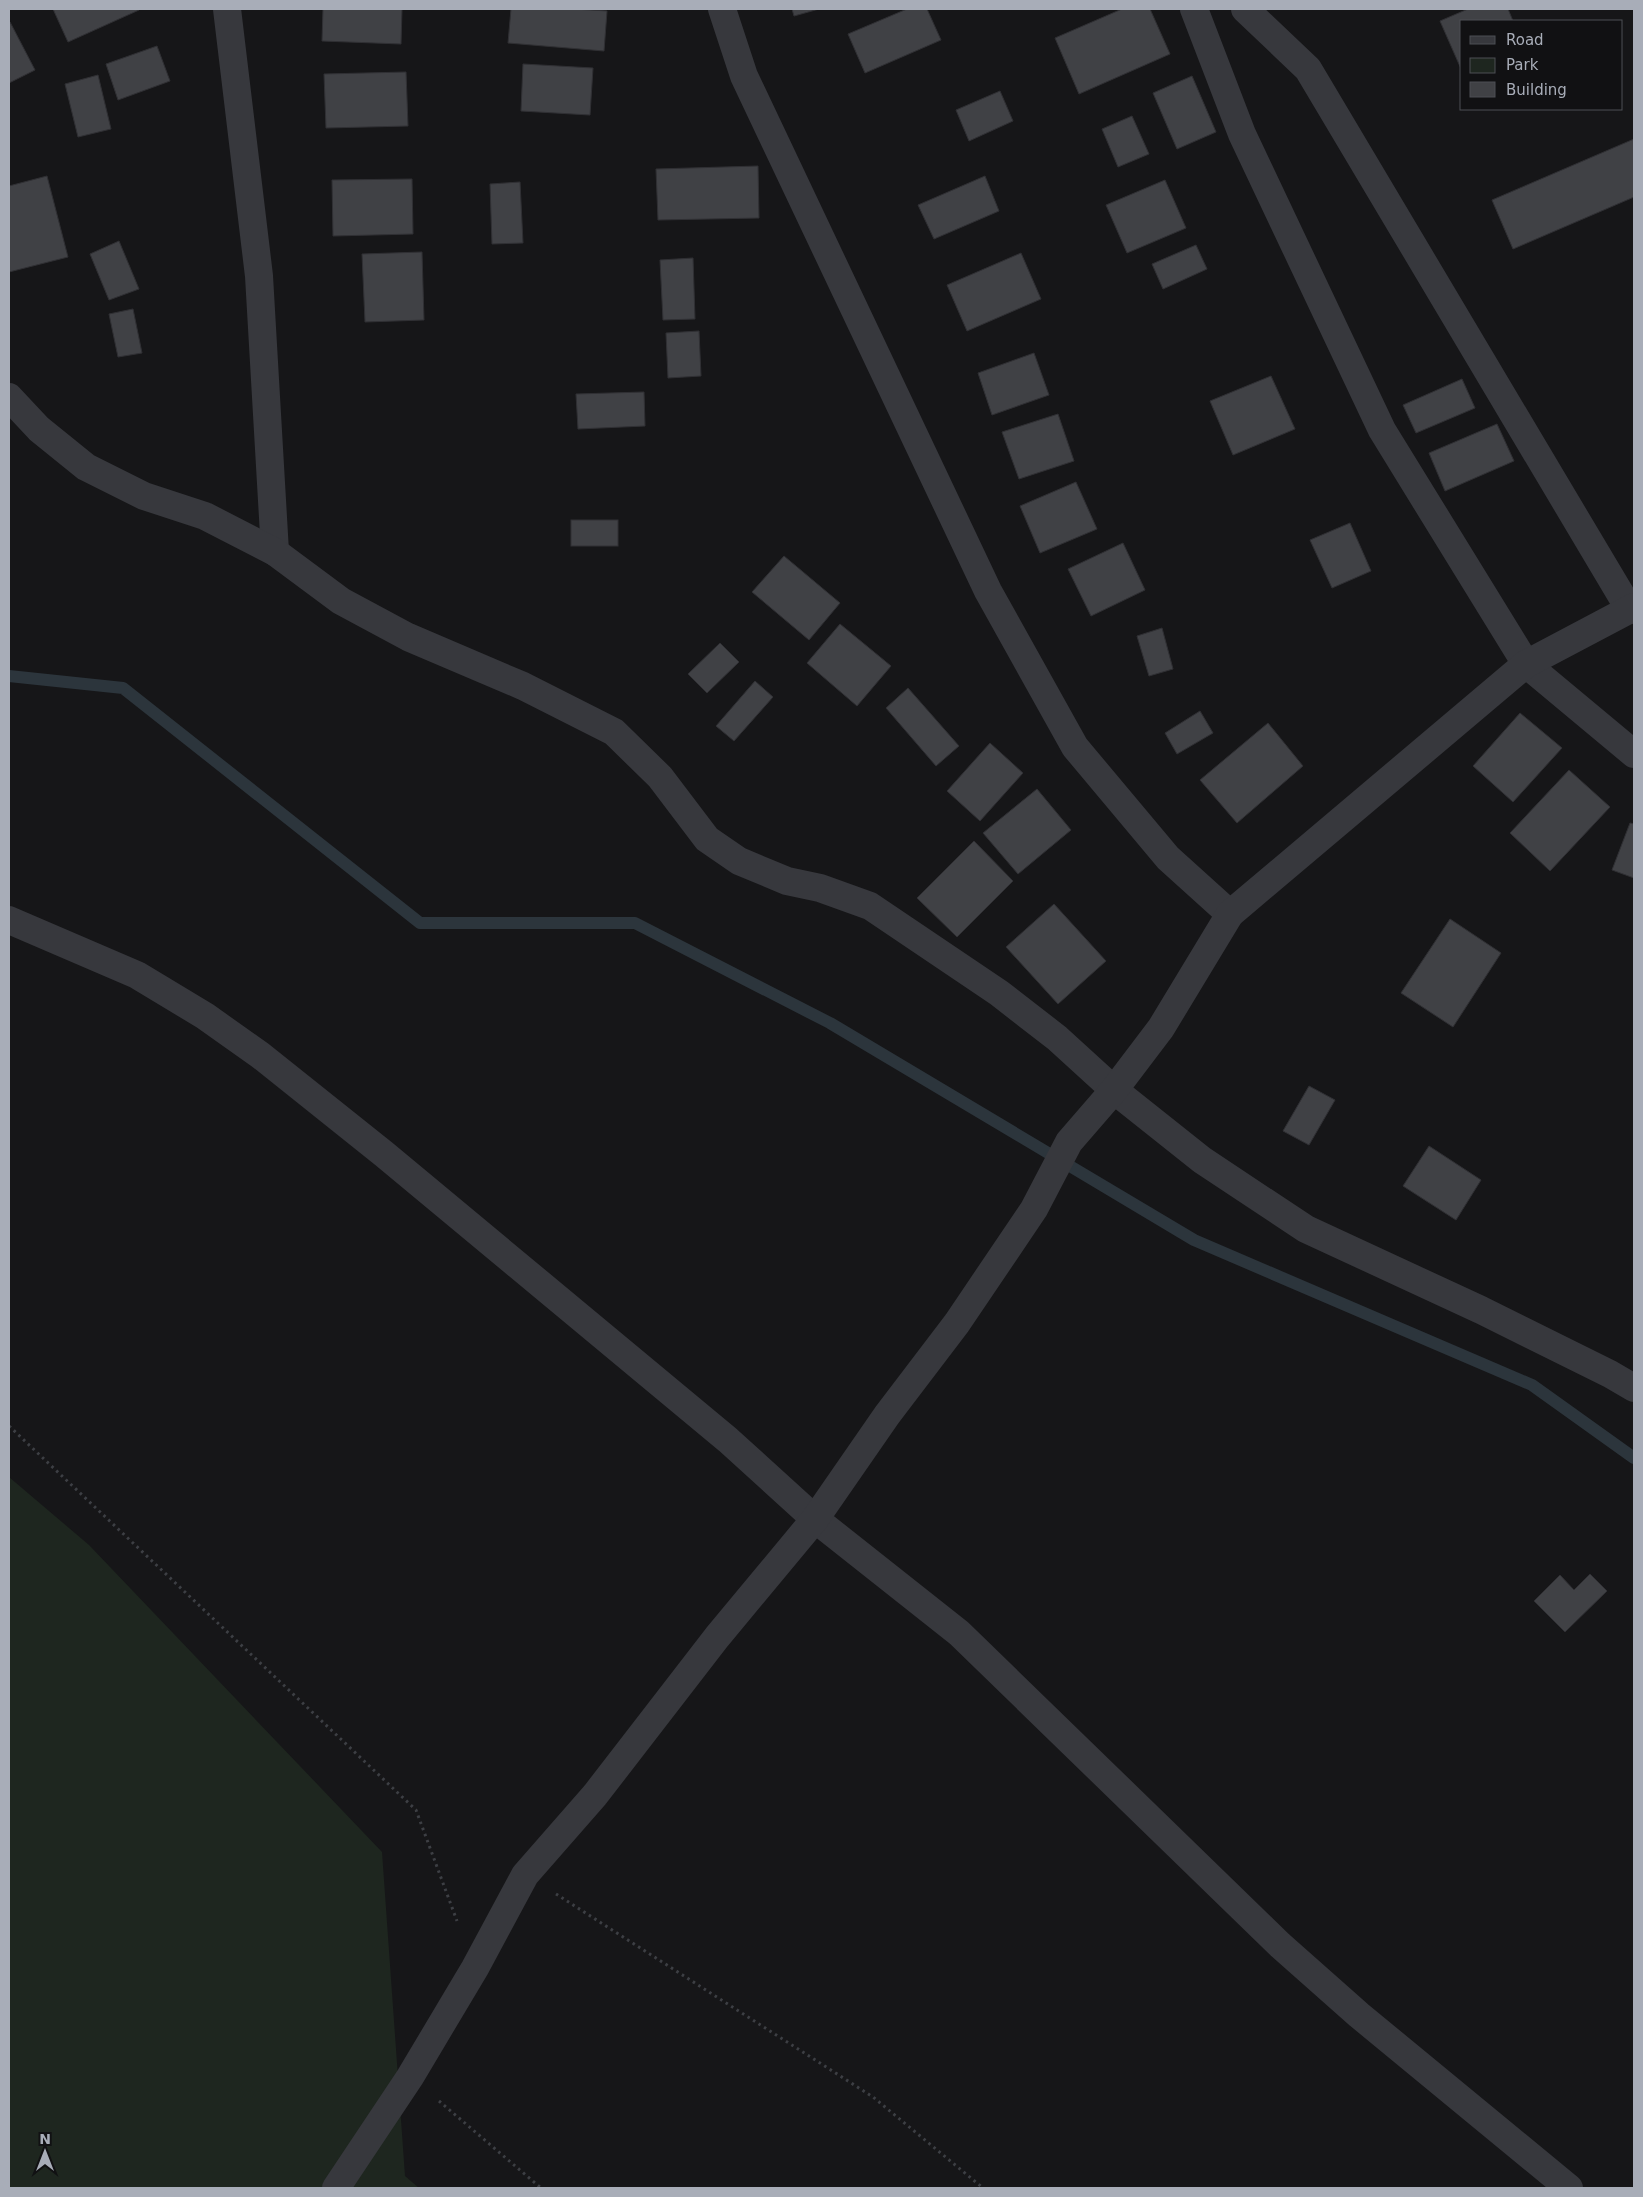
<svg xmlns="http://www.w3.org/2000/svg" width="1643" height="2197" viewBox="0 0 1643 2197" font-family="'DejaVu Sans',sans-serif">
<rect width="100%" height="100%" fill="#161618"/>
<path fill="#1e261f" d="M9 1477 89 1545 382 1852 405 2176 419 2188H9Z"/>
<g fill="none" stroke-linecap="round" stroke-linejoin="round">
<path stroke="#2c353c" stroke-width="12" d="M9 676 123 688 420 923H635L830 1023 1194 1240 1532 1385 1634 1458"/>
</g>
<g fill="#404145" stroke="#303034">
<path d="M53 9H139V10L68 42Z"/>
<path d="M323 9H402L401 44 322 41Z"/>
<path d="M511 9H574L607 11 604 51 508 43Z"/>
<path d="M792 9H819L794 16Z"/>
<path d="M907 9H927L941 40 865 73 848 34Z"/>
<path d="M1122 9H1150L1170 54 1079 94 1055 38Z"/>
<path d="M1468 9H1508L1513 21H1462V71L1440 21Z"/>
<path d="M10 22 35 70 9 83V23Z"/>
<path d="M157 46 170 81 118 100 106 64Z"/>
<path d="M523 64 593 68 590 115 521 111Z"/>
<path d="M406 72 408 126 326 128 324 74Z"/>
<path d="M98 75 111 129 78 137 65 84Z"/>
<path d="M1192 76 1216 132 1177 149 1153 93Z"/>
<path d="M1000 91 1013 121 969 141 956 110Z"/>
<path d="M1132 116 1149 154 1118 167 1102 129Z"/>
<path d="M1634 139V197L1513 249 1492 200Z"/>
<path d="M758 166 759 218 658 220 656 169Z"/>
<path d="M47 176 68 257 9 272V186Z"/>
<path d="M985 176 999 211 934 239 918 205Z"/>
<path d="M412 179 413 234 333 236 332 180Z"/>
<path d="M1165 180 1186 228 1127 253 1106 205Z"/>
<path d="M520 182 523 243 492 244 490 184Z"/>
<path d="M119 241 139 289 109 300 90 254Z"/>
<path d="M1196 245 1207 269 1163 289 1152 264Z"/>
<path d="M422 252 424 320 365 322 362 254Z"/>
<path d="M1021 253 1041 299 967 331 947 285Z"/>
<path d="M693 258 695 319 663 320 660 260Z"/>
<path d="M133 309 142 353 118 357 109 314Z"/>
<path d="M699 331 701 376 668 378 666 333Z"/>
<path d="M1034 353 1049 395 992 415 978 373Z"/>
<path d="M1271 376 1295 429 1233 455 1210 401Z"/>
<path d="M1462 379 1475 408 1416 433 1403 405Z"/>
<path d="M644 392 645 426 578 429 576 394Z"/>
<path d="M1058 414 1074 461 1019 479 1002 432Z"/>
<path d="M1497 424 1514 461 1445 491 1429 453Z"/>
<path d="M1076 482 1097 529 1040 553 1020 506Z"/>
<rect x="571" y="520" width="47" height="26"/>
<path d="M1350 523 1371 571 1332 588 1310 540Z"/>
<path d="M1123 543 1145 590 1091 616 1068 569Z"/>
<path d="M784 556 840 603 809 640 752 592Z"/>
<path d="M840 624 891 666 857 706 807 663Z"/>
<path d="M1162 628 1173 669 1149 676 1137 636Z"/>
<path d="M720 643 739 662 707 693 688 674Z"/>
<path d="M755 681 773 697 734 741 716 726Z"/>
<path d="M908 688 959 746 936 766 886 708Z"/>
<path d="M1200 711 1213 733 1177 754 1165 733Z"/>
<path d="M1520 713 1562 748 1513 802 1473 766Z"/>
<path d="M1268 723 1303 766 1237 823 1200 780Z"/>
<path d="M990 743 1023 773 980 821 947 791Z"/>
<path d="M1569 770 1610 807 1550 871 1510 833Z"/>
<path d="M1037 789 1071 830 1018 874 983 833Z"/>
<path d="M1630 823 1634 824V878L1612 870Z"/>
<path d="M974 841 1013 881 957 937 917 898Z"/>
<path d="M1054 904 1106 961 1058 1004 1006 947Z"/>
<path d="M1450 919 1501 953 1453 1027 1401 993Z"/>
<path d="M1309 1086 1335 1100 1309 1145 1283 1131Z"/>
<path d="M1429 1146 1481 1180 1456 1220 1403 1186Z"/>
<path d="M1590 1574 1607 1591 1565 1632 1534 1601 1560 1575 1574 1590Z"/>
</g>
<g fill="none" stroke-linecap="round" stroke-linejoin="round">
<g stroke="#3d3f44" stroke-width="3" stroke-dasharray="2.5 4" stroke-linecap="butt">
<path d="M9 1426 416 1810 457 1921"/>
<path d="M556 1894 873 2097 983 2188"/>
<path d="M439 2101 541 2188"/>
</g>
<g stroke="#37383d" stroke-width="28">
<path d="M227 9 259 276 275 552"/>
<path d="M722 9 744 76 988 591 1075 747 1168 858 1230 914"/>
<path d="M1194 9 1242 134 1382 430 1526 664 1634 754"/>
<path d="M1245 9 1308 69 1630 610"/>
<path d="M9 397 39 429 86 467 144 496 205 516 275 552 341 601 408 637 523 686 614 732 660 777 707 839 739 861 787 881 820 888 870 906 999 993 1057 1038 1114 1090 1202 1160 1306 1229 1481 1310 1610 1374 1634 1388"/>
<path d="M9 920 137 975 205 1016 260 1055 384 1154 728 1440 815 1519 959 1633 1280 1945 1359 2015 1569 2188"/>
<path d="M336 2188 410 2077 475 1968 525 1875 595 1795 717 1637 815 1519 887 1415 957 1323 1034 1209 1069 1142 1114 1090 1161 1028 1230 914 1526 664 1634 607"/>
</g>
</g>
<rect width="1643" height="2197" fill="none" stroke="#a8adb8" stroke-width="20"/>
<rect x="1460" y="20" width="162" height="90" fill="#111113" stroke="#4d4f55"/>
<rect x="1470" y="36" width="25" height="8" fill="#37383d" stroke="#4d4f55"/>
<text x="1506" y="45" font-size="15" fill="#a8adb8">Road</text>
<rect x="1470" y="58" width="25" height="15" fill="#1e261f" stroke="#4d4f55"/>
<text x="1506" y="70" font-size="15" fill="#a8adb8">Park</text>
<rect x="1470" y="82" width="25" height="15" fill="#404145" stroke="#4d4f55"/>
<text x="1506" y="95" font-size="15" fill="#a8adb8">Building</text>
<g transform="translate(45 2152)" stroke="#111113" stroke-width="4" paint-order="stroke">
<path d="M0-4L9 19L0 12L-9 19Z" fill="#a8adb8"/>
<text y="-8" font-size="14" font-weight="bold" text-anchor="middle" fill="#a8adb8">N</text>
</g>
</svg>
